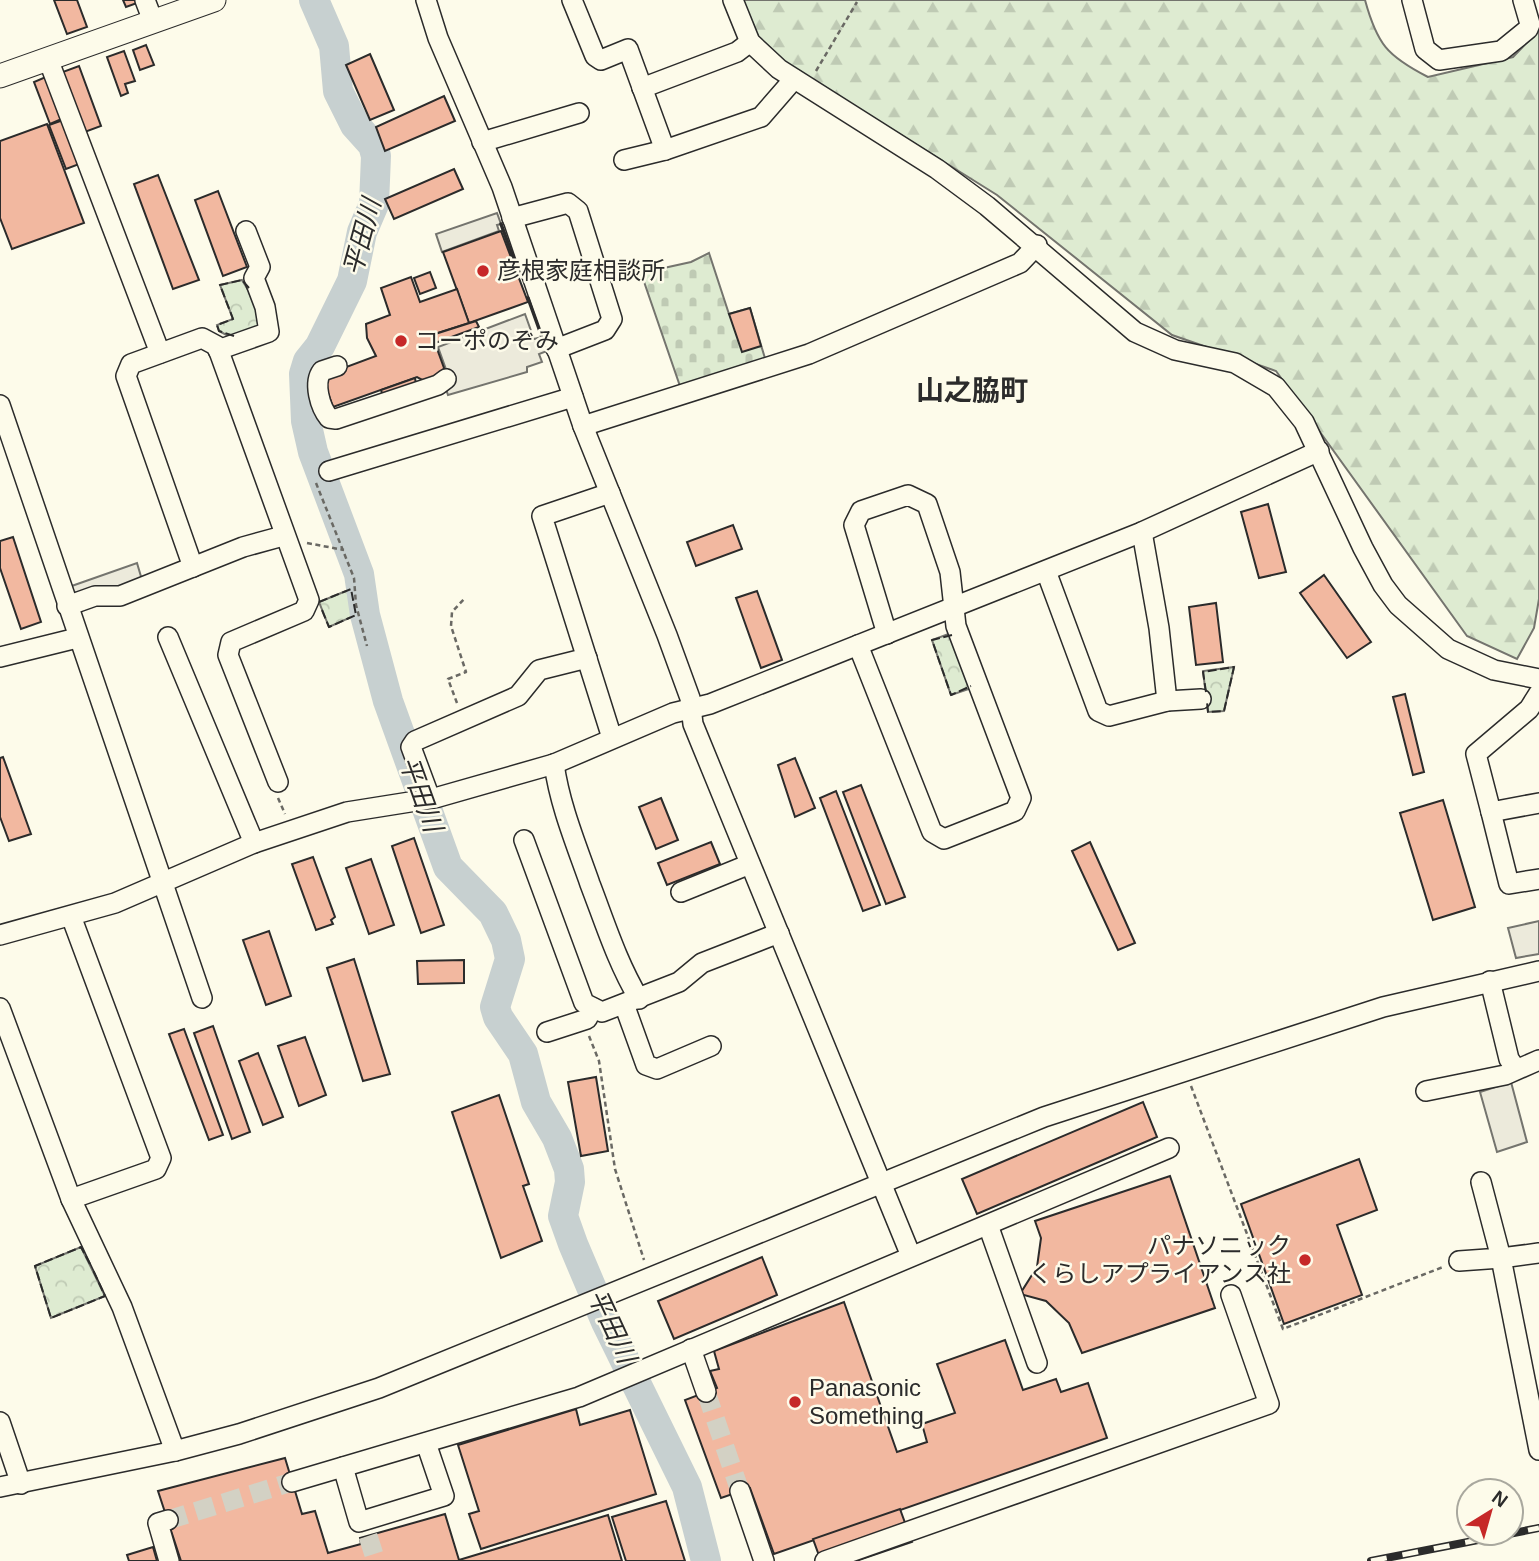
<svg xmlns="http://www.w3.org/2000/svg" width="1539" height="1561" viewBox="0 0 1539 1561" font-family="Arial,'Noto Sans JP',sans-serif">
<defs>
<pattern id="forest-firs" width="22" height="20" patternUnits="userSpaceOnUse" patternTransform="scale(1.75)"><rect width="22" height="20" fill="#deebd1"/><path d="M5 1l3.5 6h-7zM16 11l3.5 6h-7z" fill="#bfcab4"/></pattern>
<pattern id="cemetery-stones" width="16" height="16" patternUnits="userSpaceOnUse" patternTransform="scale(1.75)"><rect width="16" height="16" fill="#deebd1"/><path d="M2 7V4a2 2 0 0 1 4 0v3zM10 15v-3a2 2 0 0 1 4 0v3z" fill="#bfcab4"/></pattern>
<pattern id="park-crowns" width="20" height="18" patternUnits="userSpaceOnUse" patternTransform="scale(1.75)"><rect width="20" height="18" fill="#deebd1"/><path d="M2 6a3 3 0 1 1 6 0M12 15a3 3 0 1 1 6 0" fill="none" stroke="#bfcab4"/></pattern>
</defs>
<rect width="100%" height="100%" fill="#fdfbea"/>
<path fill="url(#forest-firs)" stroke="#74746e" stroke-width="2" d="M741 0H1365C1377 44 1387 56 1428 77L1513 57 1539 30V599L1534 628 1517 659 1467 636 1276 371 1172 335 997 195 784 62 756 35Z"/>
<path fill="url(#cemetery-stones)" stroke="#74746e" stroke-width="2" d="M709 253 729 314 750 308 767 365 681 389 641 273 691 262Z"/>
<g fill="url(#park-crowns)" stroke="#74746e" stroke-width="2">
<path d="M242 280 258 306 259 327 230 337 219 331 217 325 233 319 220 285Z"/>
<path d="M351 589 356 615 329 627 319 602Z"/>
<path d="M951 633 972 688 951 695 932 640Z"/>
<path d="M1234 667 1224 711 1208 712 1203 671Z"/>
<path d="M81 1247 105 1296 51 1318 35 1266Z"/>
</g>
<g fill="#eceadb" stroke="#74746e" stroke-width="2">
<path d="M497 213 501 224 497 225 499 231 442 252 436 234Z"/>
<path d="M525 314 534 339 542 337 547 351 539 354 542 362 527 367V372L448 395 445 386 447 372 438 347Z"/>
<path d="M137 563 142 580 119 589 80 595 66 588Z"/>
<path d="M1539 921V954L1516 958 1508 928Z"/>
<path d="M1511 1082 1527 1142 1497 1152 1480 1092Z"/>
</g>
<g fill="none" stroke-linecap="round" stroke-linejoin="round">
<path stroke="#c7d0d0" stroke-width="30" d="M314 0 334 46 338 91 355 125 373 145 376 156 374 204 362 232 352 281 320 346 308 361 304 374 306 421 313 452 359 574 365 615 388 701 448 867 493 913 506 940 510 959 495 1007 498 1017 523 1054 536 1102 557 1138 569 1169 570 1182 563 1216 573 1244 606 1322 687 1487 706 1561"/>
</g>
<g fill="#f2b8a0" stroke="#2b2b2b" stroke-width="2">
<path d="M54 0H77L87 27 67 34Z"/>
<path d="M123 0H135L137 3 126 7Z"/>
<path d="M146 45 154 65 140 70 133 50Z"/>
<path d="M124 51 135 81 125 84 128 93 121 96 107 57Z"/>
<path d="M370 54 394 110 370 120 346 65Z"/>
<path d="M79 66 101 126 82 133 60 73Z"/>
<path d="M48 76 64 118 50 124 34 82Z"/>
<path d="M444 96 455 121 385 151 376 127Z"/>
<path d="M66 119 82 163 66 169 49 125Z"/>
<path d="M47 124 84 223 12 249 0 218V141Z"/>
<path d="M454 169 463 189 394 219 385 199Z"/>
<path d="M158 175 199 280 173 289 134 184Z"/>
<path d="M218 191 247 267 223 276 195 200Z"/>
<path d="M501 231 528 302 469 323 443 252Z"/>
<path d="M430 272 436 288 420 294 414 278Z"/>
<path d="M411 277 420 302 457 289 469 323 432 335 444 368 440 378 428 383 417 377 333 407 322 376 376 356 367 338 366 324 390 315 381 288Z"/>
<path d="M750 308 761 346 742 352 729 314Z"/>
<path d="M476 321 479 327 435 343 432 335Z"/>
<path d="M415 378 416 384 383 396 381 390Z"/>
<path d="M1268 504 1286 572 1259 578 1241 512Z"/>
<path d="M733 525 742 549 696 566 687 542Z"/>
<path d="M13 537 41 622 21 629 0 568V541Z"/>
<path d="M1324 575 1371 642 1347 658 1300 593Z"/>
<path d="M757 591 782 660 761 668 736 598Z"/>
<path d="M1216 603 1223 662 1196 665 1189 607Z"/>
<path d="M1405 694 1424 772 1413 775 1393 697Z"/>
<path d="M3 757 31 834 9 841 0 817V758Z"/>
<path d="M795 758 815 808 795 817 778 765Z"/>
<path d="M861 785 905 897 886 904 843 792Z"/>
<path d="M836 791 880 905 863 911 820 798Z"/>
<path d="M661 798 678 840 656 849 639 807Z"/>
<path d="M1443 800 1475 907 1433 920 1400 813Z"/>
<path d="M414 838 444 925 421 933 392 846Z"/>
<path d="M711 842 720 864 667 885 658 863Z"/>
<path d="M1090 842 1135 943 1118 950 1072 851Z"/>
<path d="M313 857 335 917 331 920 333 924 316 930 292 864Z"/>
<path d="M371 859 394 925 369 934 346 868Z"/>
<path d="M269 931 291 996 266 1005 243 940Z"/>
<path d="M354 959 390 1074 363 1081 327 968Z"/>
<path d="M464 960V983L418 984 417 961Z"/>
<path d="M213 1026 250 1132 232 1139 194 1033Z"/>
<path d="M184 1029 223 1135 209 1140 169 1034Z"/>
<path d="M305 1037 326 1095 299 1106 278 1046Z"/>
<path d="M258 1053 283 1117 263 1125 239 1061Z"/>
<path d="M596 1077 608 1151 581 1156 568 1082Z"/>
<path d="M499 1095 529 1184 523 1186 542 1241 501 1258 452 1112Z"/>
<path d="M1143 1102 1157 1137 977 1214 962 1179Z"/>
<path d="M1359 1159 1377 1210 1337 1225 1362 1295 1284 1324 1241 1204Z"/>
<path d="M1170 1176 1215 1308 1082 1353 1069 1323 1046 1301 1020 1294 1037 1267 1041 1238 1035 1221Z"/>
<path d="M762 1257 777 1295 674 1339 658 1301Z"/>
<path d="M844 1302 897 1452 927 1442 922 1424 955 1413 937 1364 1005 1340 1023 1390 1056 1379 1061 1392 1088 1383 1107 1438 774 1554 750 1488 721 1498 685 1400 717 1388 710 1371 719 1369 714 1351Z"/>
<path d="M576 1409 580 1425 630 1410 656 1494 481 1549 469 1514 479 1511 458 1445Z"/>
<path d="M285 1458 302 1514 315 1511 328 1553 361 1544 360 1538 445 1514 459 1560 608 1515 622 1561H181L158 1491Z"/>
<path d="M666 1501 685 1561H626L612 1517Z"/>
<path d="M900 1509 912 1542 856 1561H821L813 1539Z"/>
<path d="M153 1547 157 1561H129L127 1555Z"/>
</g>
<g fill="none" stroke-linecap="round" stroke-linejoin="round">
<g stroke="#d3d1c4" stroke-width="19" stroke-dasharray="19 10" stroke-linecap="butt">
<path d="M706 1392 740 1491"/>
<path d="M168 1520 292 1482"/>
<path d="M368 1536 376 1561"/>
</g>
<g stroke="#2b2b2b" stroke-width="22">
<g id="minor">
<path d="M145 0 153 21"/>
<path d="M426 0 438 38 502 187 583 426 667 635 690 698 693 724 911 1256"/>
<path d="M572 0 595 56 601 60 628 49 665 150"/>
<path d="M733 0 750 42 779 69 937 169 987 206 1135 332 1175 350 1235 363 1276 387 1304 422 1363 548 1383 585 1398 605 1448 649 1494 670 1539 679"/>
<path d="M1412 0 1425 49 1439 60 1501 51 1528 29 1530 24 1523 0"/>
<path d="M48 59 160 353"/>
<path d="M642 88 737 52 750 42"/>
<path d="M482 142 579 113"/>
<path d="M624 160 665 150 761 117 794 79"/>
<path d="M512 218 568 203 578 211 612 319 605 330 556 349"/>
<path d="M218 350 269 332 265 307 254 278 260 267 246 231"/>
<path d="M337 366 322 371C313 383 320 407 329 418L336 419 438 385 446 379"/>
<path d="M0 405 202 998"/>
<path d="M583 426 809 354 1020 263 1037 245"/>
<path d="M329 471 573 397"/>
<path d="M610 493 542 516 612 738"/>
<path d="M1142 532 1159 628 1167 701"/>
<path d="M193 567 126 376 131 364 202 338 217 346 309 600 304 611 231 642 228 655 278 782"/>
<path d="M1046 571 1098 711 1109 716 1167 701 1201 699"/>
<path d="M67 606 95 596H120L243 547 283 536"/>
<path d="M168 637 254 843"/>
<path d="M858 645 932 832 944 839 1015 811 1021 798 956 626 950 572 927 504 908 495 861 511 854 525 887 634"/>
<path d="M0 657 77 638"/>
<path d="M1539 693 1529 709 1476 754 1491 812 1539 803"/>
<path d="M554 764C560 806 576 844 590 884 605 923 617 962 639 999"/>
<path d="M430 798 411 747 415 741 518 696 539 670 587 658"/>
<path d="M1491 812 1509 884 1539 879"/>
<path d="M524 840 584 1003 602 1012 679 982 702 963 779 933"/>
<path d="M681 892 750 864"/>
<path d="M0 935 115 903 254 843 347 812 435 798 554 764 673 713 710 704 1142 532 1319 451"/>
<path d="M1490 981 1509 1059 1516 1069"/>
<path d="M624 1004 646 1065 657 1069 711 1046"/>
<path d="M0 1008 71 1199 122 1307 175 1451"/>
<path d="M547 1032 587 1019 593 1008"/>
<path d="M1426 1091 1505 1075 1539 1060"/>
<path d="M71 1199 156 1169 161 1158 71 916"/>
<path d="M988 1225 1037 1363"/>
<path d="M1539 1253 1501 1258 1539 1450"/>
<path d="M1459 1261 1501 1258 1481 1182"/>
<path d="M691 1349 706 1392"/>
<path d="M0 1422 21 1484"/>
<path d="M343 1467 359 1522 444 1496 426 1443"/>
<path d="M292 1482 579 1397 1169 1148"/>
<path d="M0 1487 175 1451 239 1434 379 1388 1044 1117 1383 1007 1539 971"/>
<path d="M740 1491 764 1561"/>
<path d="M168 1520 158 1523 169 1561"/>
<path d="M825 1561 1269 1404 1231 1295"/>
</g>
</g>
<g stroke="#2b2b2b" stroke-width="25">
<path id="major" d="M0 76 214 0"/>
</g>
<g stroke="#6a6964" stroke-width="2.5" stroke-dasharray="5 3.5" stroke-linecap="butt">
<path d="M816 71 857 2"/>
<path d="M316 483 354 578 356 605 367 646"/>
<path d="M307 543 344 550"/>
<path d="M457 703 448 679 466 672 451 626 452 612 465 598"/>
<path d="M278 798 285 814"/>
<path d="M589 1036 599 1061 615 1169 644 1260"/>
<path d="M1191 1086 1283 1329 1443 1267"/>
</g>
<use href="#minor" stroke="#fdfbea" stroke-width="19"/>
<use href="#major" stroke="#fdfbea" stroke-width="23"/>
<g stroke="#2b2b2b" stroke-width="8">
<path id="rail" d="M1371 1561 1539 1528"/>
</g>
<use href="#rail" stroke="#fdfbea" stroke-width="5" stroke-dasharray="16" stroke-linecap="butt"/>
<g stroke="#2b2b2b" stroke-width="2" stroke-dasharray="9 3.5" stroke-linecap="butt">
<path d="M234 336 219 331 217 325 233 319 220 285 242 280 249 288"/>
<path d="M319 602 351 589 356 615 329 627 322 610"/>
<path d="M952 635 932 640 951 695 971 686"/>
<path d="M1206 692 1203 672 1234 667 1224 711 1208 712 1207 702"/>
<path d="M90 1264 81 1247 35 1266 51 1318 105 1296 93 1270"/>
</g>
<g stroke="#2b2b2b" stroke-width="3.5">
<path d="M501 224 516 265"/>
<path d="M528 298 542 337"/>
</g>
</g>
<g fill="#c62828" stroke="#fdfbea" stroke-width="2.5">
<circle cx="483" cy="271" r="7"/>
<circle cx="401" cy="341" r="7"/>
<circle cx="1305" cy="1260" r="7"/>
<circle cx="795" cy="1402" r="7"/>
</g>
<g text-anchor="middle" stroke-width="5" stroke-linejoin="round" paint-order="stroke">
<g font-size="24" fill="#2b2b2b" stroke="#fdfbea" text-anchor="start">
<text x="497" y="279">彦根家庭相談所</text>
<text x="415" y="349">コーポのぞみ</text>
<text x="1291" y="1254" text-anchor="end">パナソニック<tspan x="1291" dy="28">くらしアプライアンス社</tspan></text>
<text x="809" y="1396">Panasonic<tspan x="809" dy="28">Something</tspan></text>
</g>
<g font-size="26" font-style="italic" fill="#2b2b2b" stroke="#fdfbea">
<text transform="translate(362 237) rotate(-75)" y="9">平田川</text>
<text transform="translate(421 794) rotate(70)" y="9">平田川</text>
<text transform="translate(612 1326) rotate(65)" y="9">平田川</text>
</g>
<g font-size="28" font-weight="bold" fill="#2b2b2b" stroke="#fdfbea">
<text x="972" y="400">山之脇町</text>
</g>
</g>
<g transform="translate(1490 1512) rotate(37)"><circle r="33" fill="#fdfbea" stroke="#a9a89e" stroke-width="2"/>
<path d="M0-5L12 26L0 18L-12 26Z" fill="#c62828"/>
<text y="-10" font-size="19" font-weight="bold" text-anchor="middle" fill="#2b2b2b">N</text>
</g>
</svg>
